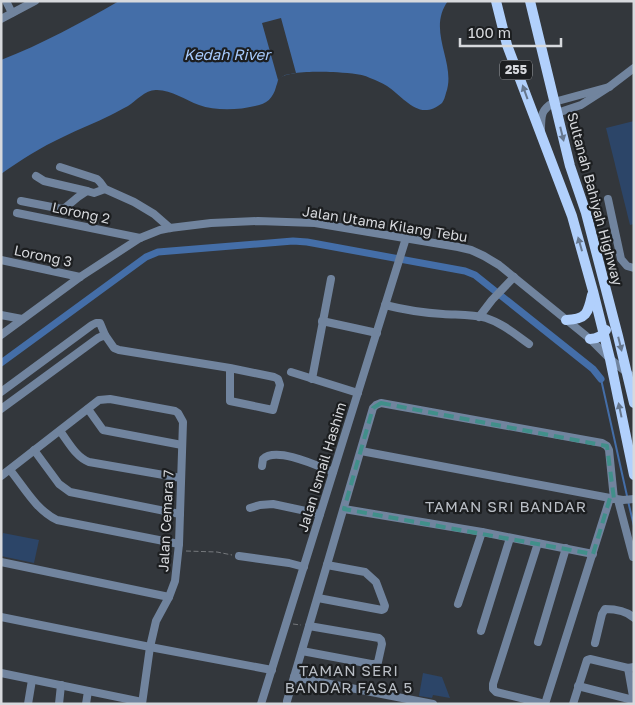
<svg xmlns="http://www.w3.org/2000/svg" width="635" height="705" viewBox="0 0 635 705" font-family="'Golos Text',sans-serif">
<rect width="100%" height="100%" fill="#33373c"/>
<g fill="#2c4568">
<path d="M634 121V224L630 225 606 128Z"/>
<path d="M3 533 39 540 34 563 1 556V543Z"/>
<path d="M423 673 442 677 450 698 433 695 432 698 419 696Z"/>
</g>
<path fill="#446ea8" d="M119 1H448C426 31 457 63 446 93 445 97 444 100 442 103 419 122 405 98 387 86 382 83 376 80 370 78 360 73 345 73 333 72 321 72 286 70 278 80 278 81 276 87 276 87 273 98 267 104 255 106 239 110 215 111 199 105 185 100 172 90 157 90 146 89 136 101 128 106 122 109 117 112 111 115 95 123 79 129 63 137 41 147 21 160 1 174V60C42 44 81 23 119 1Z"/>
<path fill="#33373c" d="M281 18 296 73 285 75 278 80 262 23Z"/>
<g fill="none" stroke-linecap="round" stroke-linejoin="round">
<g stroke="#446ea8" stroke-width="2">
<path d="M601 379 627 496"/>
<path d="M628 501 634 526"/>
</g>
<path stroke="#446ea8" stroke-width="7" d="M1 363 146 257 158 252 293 241 307 242 465 271 475 275 593 369 601 379"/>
<g stroke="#75787c" stroke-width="1" stroke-dasharray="5 2.5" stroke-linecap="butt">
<path d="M186 551 217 552 232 555"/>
<path d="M293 624 301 625"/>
</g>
<g stroke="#71849e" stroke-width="8">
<path d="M6 1 12 13"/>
<path d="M1 19 35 1"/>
<path d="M557 113 581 105 609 87 634 68"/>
<path d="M541 130C541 115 541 110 554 102L609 87"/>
<path d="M60 167 97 179 100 182 105 189 134 202 154 214 170 228"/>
<path d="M36 176 44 181 87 191"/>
<path d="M608 199 621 259 627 266 634 268"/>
<path d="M21 201 62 209 66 207 78 197 87 191 94 193 105 189"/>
<path d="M17 213 140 238"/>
<path d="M1 260 80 277"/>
<path d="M385 305C405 310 423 313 443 314 457 315 472 314 486 318 502 323 515 334 529 344"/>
<path d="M1 315 22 319"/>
<path d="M479 317 492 300 514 277"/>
<path d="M322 321 377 333"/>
<path d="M1 335 80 277 140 238 160 230 170 228 211 223 258 221 315 223 458 247 471 250 484 256 499 265 590 339 610 359 634 378"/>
<path d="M291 372 358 393"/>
<path d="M312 379 331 279"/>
<path d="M1 392 92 325 96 323H100L105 335"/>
<path d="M1 409 98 338 105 335 114 348 119 350 230 368 274 377 278 379 280 385 273 410 230 401V368"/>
<path d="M88 409 103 430 182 445"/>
<path d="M60 431C69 443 76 457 89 462L181 478"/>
<path d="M34 450 59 484 70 492 180 514"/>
<path d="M361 451 610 498 623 500 634 499"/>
<path d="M262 466 263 459C276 446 318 466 333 472"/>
<path d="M10 470C24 487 36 510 57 520L179 544"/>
<path d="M1 476 99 400 110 399 175 411 178 413 183 422 179 544 175 581 169 597 156 621 150 647 142 704"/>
<path d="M618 500 633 557"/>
<path d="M250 508 260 505 273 504 320 514"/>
<path d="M344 509 482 532 593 554"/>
<path d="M538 543 493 684V689L496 692 545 704"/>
<path d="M239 556 289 563 304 567"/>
<path d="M1 562 169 597"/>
<path d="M318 598 382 610 384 609 385 606 376 582 365 572 327 565"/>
<path d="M458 604 482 532"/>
<path d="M1 617 150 647 272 670"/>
<path d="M481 631 510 538"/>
<path d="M538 642 566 548"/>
<path d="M595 643 602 614 605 609C615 609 627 611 634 618"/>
<path d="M302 651 371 664H375L378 662 382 644 381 640 379 638 309 626"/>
<path d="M628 668 634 702"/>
<path d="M1 673 142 702"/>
<path d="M294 677 433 704"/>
<path d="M578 686 633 700"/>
<path d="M287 701 373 408 376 405 381 403 602 443 607 446 609 450 614 499"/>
<path d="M28 704 32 680"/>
<path d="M59 704 61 685"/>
<path d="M86 704 88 691"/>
<path d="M261 704 406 238"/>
<path d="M545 704 610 498"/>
<path d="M573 704 587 660 590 659 628 668 634 667"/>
</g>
<g stroke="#b1d0fc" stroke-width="10">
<path d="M496 1 507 45 572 216 593 291 610 359 634 475"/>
<path d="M530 1 570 166 586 213 618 336 634 403"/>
<path d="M566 320C587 319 588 313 592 295"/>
<path d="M590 339C597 339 602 337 606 330"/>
</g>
</g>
<defs><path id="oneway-solid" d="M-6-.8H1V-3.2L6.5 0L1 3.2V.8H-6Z" transform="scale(1.25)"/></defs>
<g fill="#66778e">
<use href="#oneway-solid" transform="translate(525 92) rotate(-110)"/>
<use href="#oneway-solid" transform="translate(562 134) rotate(76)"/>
<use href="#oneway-solid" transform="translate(580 244) rotate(-106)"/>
<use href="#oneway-solid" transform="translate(620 344) rotate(76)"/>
<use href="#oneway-solid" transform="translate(620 410) rotate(-102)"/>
</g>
<path fill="none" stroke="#418f8a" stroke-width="4" stroke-dasharray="10 6" stroke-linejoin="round" d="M381 403 607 446 614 499 610 498 593 554 344 509 373 408Z"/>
<g text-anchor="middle" stroke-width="4.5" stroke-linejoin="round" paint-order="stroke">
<rect fill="#1c1e20" stroke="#9fa1a4" stroke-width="1" x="500" y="60.5" width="32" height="19" rx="4"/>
<g font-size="12" font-weight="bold" fill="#d7d9dd">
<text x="516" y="74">255</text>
</g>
<g font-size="14" fill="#d7d9dd" stroke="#1c1e20">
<text transform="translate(595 199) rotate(75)" y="5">Sultanah Bahiyah Highway</text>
<text transform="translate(81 213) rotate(12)" y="5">Lorong 2</text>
<text transform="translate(385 224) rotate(9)" y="5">Jalan Utama Kilang Tebu</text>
<text transform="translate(43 256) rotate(12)" y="5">Lorong 3</text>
<text transform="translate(322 467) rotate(-73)" y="5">Jalan Ismail Hashim</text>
<text transform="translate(166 521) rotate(-87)" y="5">Jalan Cemara 7</text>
</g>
<g font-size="15" font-style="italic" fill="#a8cbfd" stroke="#1c1e20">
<text x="227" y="60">Kedah River</text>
</g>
<g font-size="15" letter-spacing="1" fill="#b9bec5" stroke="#1c1e20">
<text x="506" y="512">TAMAN SRI BANDAR</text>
<text x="349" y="676">TAMAN SERI<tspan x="349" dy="17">BANDAR FASA 5</tspan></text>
</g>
</g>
<rect width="635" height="705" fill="none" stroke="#d7d9dd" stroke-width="5"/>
<path d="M460 38v8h101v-8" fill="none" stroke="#d7d9dd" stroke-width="2.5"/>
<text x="468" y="38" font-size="15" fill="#d7d9dd" stroke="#1c1e20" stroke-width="4" paint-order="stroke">100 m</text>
</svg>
